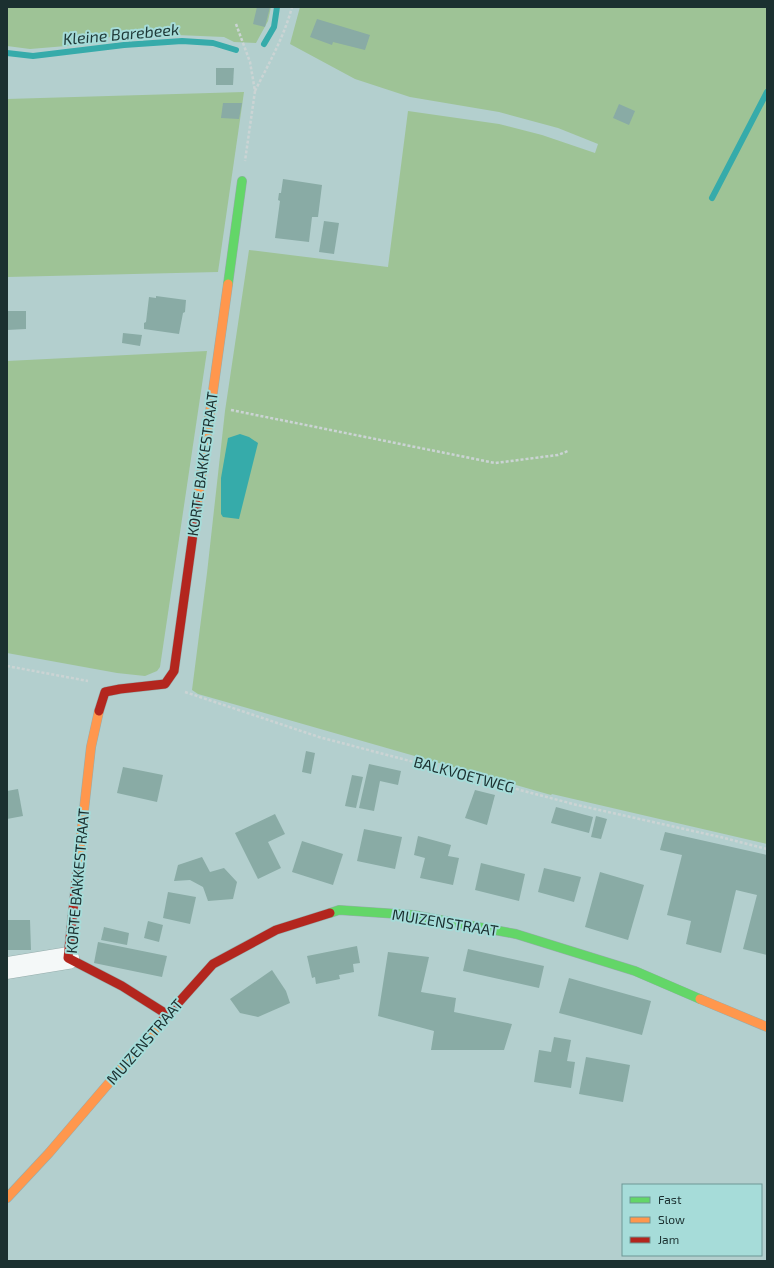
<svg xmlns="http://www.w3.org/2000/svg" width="774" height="1268" viewBox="0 0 774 1268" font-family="'Exo 2',sans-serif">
<rect width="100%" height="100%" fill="#b3cfce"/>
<g fill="#9ec396">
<path d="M7 7H271L268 21 256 43 234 42 224 37 130 33 66 46 30 49 7 46Z"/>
<path d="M300 7H767V844L552 794 551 795 198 694 192 690 207 573 225 411 249 250 388 267 408 111 499 124 542 135 595 153 598 144 558 128 499 112 410 97 355 79 290 44Z"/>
<path d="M244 92 218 272 7 277V99Z"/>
<path d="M207 351 160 667 157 671 145 676 117 673 7 653V361Z"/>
</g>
<path fill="#36abaa" d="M240 434 249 437 258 443 239 519 223 517 221 514V478L228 438Z"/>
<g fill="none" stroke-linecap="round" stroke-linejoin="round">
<g stroke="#36abaa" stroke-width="6">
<path d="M264 44 274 27 277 7"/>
<path d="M7 53 33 56 124 45 182 41 213 43 236 50"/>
<path d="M712 198 767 92"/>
</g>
</g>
<g fill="#89aba5">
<path d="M257 7H270L265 27 253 24Z"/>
<path d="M317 19 370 35 365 50 333 42 332 45 310 37Z"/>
<path d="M216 68H234L233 85H216Z"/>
<path d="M223 103H242L239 119 221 118Z"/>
<path d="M619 104 635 111 629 125 613 118Z"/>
<path d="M283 179 322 185 318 217H312L309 242 275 238 280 201 278 200 279 193H281Z"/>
<path d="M324 221 339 223 334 254 319 252Z"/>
<path d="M156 296 186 300 185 312 183 313 179 334 144 329V323L146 322 149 297 156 298Z"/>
<path d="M7 311H26V329L7 330Z"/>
<path d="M123 333 142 335 140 346 122 343Z"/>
<path d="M306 751 315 753 311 774 302 772Z"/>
<path d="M369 764 401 771 398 785 380 781 374 811 359 808Z"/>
<path d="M123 767 163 775 157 802 117 793Z"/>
<path d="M352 775 363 777 356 808 345 806Z"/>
<path d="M18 789 23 816 7 819V791Z"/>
<path d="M475 790 495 795 487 825 465 818Z"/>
<path d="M556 807 593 817 589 833 551 823Z"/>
<path d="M275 814 285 834 268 842 281 868 258 879 235 833Z"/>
<path d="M596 816 607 819 601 839 591 837Z"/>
<path d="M364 829 402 837 395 869 357 861Z"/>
<path d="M665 832 767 855V955L743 949 757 895 736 890 721 953 686 944 691 921 667 915 682 855 660 850Z"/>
<path d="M418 836 451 845 448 856 459 858 453 885 420 878 425 858 414 855Z"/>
<path d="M302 841 343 854 333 885 292 872Z"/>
<path d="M202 857 210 872 224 868 237 882 233 899 208 901 203 887 190 880 174 881 178 865Z"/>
<path d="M481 863 525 874 519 901 475 890Z"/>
<path d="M544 868 581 877 574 902 538 892Z"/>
<path d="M600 872 644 885 628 940 585 927Z"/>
<path d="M168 892 196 897 190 924 163 918Z"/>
<path d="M7 920H30L31 950H7Z"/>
<path d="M148 921 163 925 159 942 144 938Z"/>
<path d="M104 927 129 933 127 945 101 940Z"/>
<path d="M98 942 167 956 162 977 94 963Z"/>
<path d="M357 946 360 963 353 964 354 972 339 975 340 979 316 984 315 977 312 978 307 956Z"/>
<path d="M468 949 544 966 539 988 463 971Z"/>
<path d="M388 952 429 957 421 992 456 998 454 1012 512 1024 504 1050H431L434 1031 378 1016Z"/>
<path d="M272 970 286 991 290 1003 258 1017 240 1013 230 999Z"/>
<path d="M569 978 651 1001 642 1035 559 1013Z"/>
<path d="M554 1037 571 1040 567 1061 575 1062 571 1088 534 1082 539 1050 551 1052Z"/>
<path d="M586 1057 630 1065 623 1102 579 1094Z"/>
</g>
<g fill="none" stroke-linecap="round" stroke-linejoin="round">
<g stroke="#96adac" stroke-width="23">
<path id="street" d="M7 968 68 958"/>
</g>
<g stroke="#96adac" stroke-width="10">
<g id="fast">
<path d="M228 284 242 181"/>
<path d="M330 913 339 910 413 915 516 934 635 971 700 999"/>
</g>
</g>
<g stroke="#96adac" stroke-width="10">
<g id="slow">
<path d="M197 505 228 284"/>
<path d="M77 872 91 747 99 711"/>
<path d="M700 999 767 1027"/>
<path d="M7 1198 49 1153 162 1021"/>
</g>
</g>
<g stroke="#96adac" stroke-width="10">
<g id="jam">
<path d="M99 711 105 692 120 689 165 684 174 671 197 505"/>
<path d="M77 872 68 958 122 986 168 1015"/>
<path d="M162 1021 213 964 276 930 330 913"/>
</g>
</g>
<g stroke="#cbd4d4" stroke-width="2.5" stroke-dasharray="3 2" stroke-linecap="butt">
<path d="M236 24 250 62 255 91 245 161"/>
<path d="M255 91C269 63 284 37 292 7"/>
<path d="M231 410 495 463 558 455 568 451"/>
<path d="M7 666 88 681"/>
<path d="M185 692 319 737 577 805 720 837 767 849"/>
</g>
<use href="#street" stroke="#f4f8f8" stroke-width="22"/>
<use href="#fast" stroke="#63d668" stroke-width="9"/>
<use href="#slow" stroke="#ff974d" stroke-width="9"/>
<use href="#jam" stroke="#b3261e" stroke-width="9"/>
</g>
<g text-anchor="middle" stroke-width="4" stroke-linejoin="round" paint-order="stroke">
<g font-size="15" fill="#1b3030" stroke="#a6dcd9">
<text transform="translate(203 464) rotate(-82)" y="5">KORTE BAKKESTRAAT</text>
<text transform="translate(464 775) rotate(15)" y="5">BALKVOETWEG</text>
<text transform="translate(78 881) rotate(-85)" y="5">KORTE BAKKESTRAAT</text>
<text transform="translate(445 923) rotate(9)" y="5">MUIZENSTRAAT</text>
<text transform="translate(145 1042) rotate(-49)" y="5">MUIZENSTRAAT</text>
</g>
<g font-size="16" font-style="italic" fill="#1e3837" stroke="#a6dcd9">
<text transform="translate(121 34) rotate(-5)" y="6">Kleine Barebeek</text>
</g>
</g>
<rect width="774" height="1268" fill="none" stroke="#1b3030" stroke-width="16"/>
<rect x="622" y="1184" width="140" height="72" fill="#a6dcd9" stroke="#6e9795"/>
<rect x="630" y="1197" width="20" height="6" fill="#63d668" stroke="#6e9795"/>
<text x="658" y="1204" font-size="12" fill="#1b3030">Fast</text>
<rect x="630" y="1217" width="20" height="6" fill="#ff974d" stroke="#6e9795"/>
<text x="658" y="1224" font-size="12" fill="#1b3030">Slow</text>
<rect x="630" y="1237" width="20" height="6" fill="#b3261e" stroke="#6e9795"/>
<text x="658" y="1244" font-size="12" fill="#1b3030">Jam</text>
</svg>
